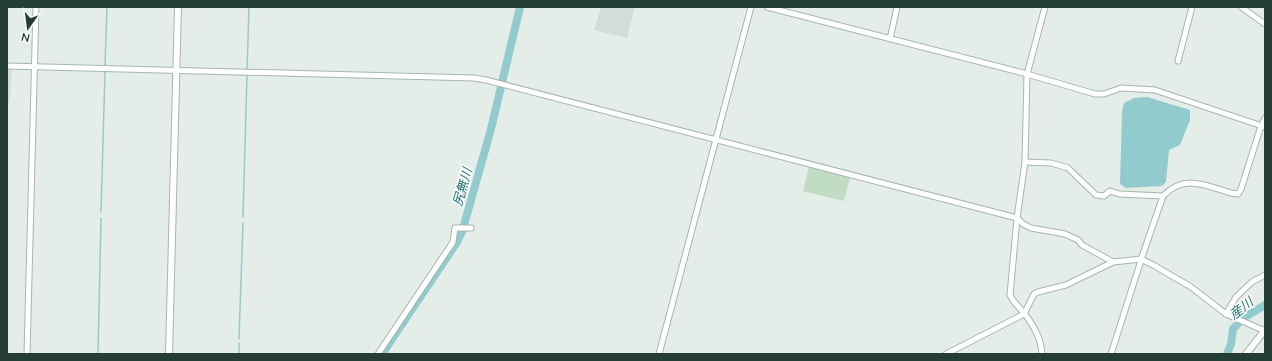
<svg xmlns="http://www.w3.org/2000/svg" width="1272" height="361" viewBox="0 0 1272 361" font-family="Mulish,'Noto Sans JP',sans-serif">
<rect width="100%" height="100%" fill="#e5ede9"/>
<g fill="#d3ddd7">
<path d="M601 7H635L627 38 594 30Z"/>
<path d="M7 68H12L10 96 8 107Z"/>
</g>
<path fill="#c0dcc4" d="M809 167 850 177 844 201 803 191Z"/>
<path fill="#92cbcd" d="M1147 97 1190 110V120L1180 145 1169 150 1166 182 1162 186 1126 188 1120 184 1122 111 1124 103 1134 98Z"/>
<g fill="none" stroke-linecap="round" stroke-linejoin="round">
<g stroke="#92cbcd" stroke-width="1.5">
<path d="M105 65 107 7"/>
<path d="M247 70 249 7"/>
<path d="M101 212 105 72"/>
<path d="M243 217 247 75"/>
<path d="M239 339 243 223"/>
<path d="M98 354 101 218"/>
<path d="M239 354V343"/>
</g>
<g stroke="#92cbcd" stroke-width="8">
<path d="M382 354 457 242 462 232 491 129 520 7"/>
<path d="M1227 354 1231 344 1233 329 1243 318 1265 305"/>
</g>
<g stroke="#a8b5af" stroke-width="7">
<g id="minor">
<path d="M767 7 1027 74 1095 94H1104L1121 88 1155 90 1265 127"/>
<path d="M1241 7 1265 24"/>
<path d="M890 39 897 7"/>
<path d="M1178 61 1192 7"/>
<path d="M7 66 474 78 486 80 1017 218 1023 224 1031 228 1065 234 1078 240 1082 245 1113 262 1141 259 1155 266 1191 287 1226 314 1265 331"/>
<path d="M1025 162 1051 163 1068 168 1096 195 1104 196 1110 191 1119 194 1163 196"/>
<path d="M1226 314 1236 297 1252 282 1265 275"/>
<path d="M27 354 36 7"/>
<path d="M378 354 453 242 455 228H471"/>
<path d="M659 354 751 7"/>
<path d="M946 354 1024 314 1034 294 1038 292 1066 285 1113 262"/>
<path d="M1042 354C1041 338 1034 326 1024 313 1019 307 1013 302 1010 295L1017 218 1025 162 1027 74 1045 7"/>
<path d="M1111 354 1144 251 1163 196C1185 173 1206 186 1231 193L1238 194 1241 189 1261 126 1265 118"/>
</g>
</g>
<g stroke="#a8b5af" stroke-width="8">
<g id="tertiary">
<path d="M169 354 178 7"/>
<path d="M1246 354 1265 330"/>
</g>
</g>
<use href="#minor" stroke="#fff" stroke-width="5"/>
<use href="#tertiary" stroke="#fff" stroke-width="6"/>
</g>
<g text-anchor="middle" stroke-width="3.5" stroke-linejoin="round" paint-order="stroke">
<g font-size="13" font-style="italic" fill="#247176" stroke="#f6faf7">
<text transform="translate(462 187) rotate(-74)" y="5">尻無川</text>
<text transform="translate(1241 308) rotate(-38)" y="5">産川</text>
</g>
</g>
<rect width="1272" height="361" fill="none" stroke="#253e34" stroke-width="16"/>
<g transform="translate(28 28) rotate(194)" stroke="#f6faf7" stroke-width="3" paint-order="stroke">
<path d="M0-3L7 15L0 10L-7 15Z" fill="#253e34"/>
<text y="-6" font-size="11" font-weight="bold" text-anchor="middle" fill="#253e34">N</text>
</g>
</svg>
